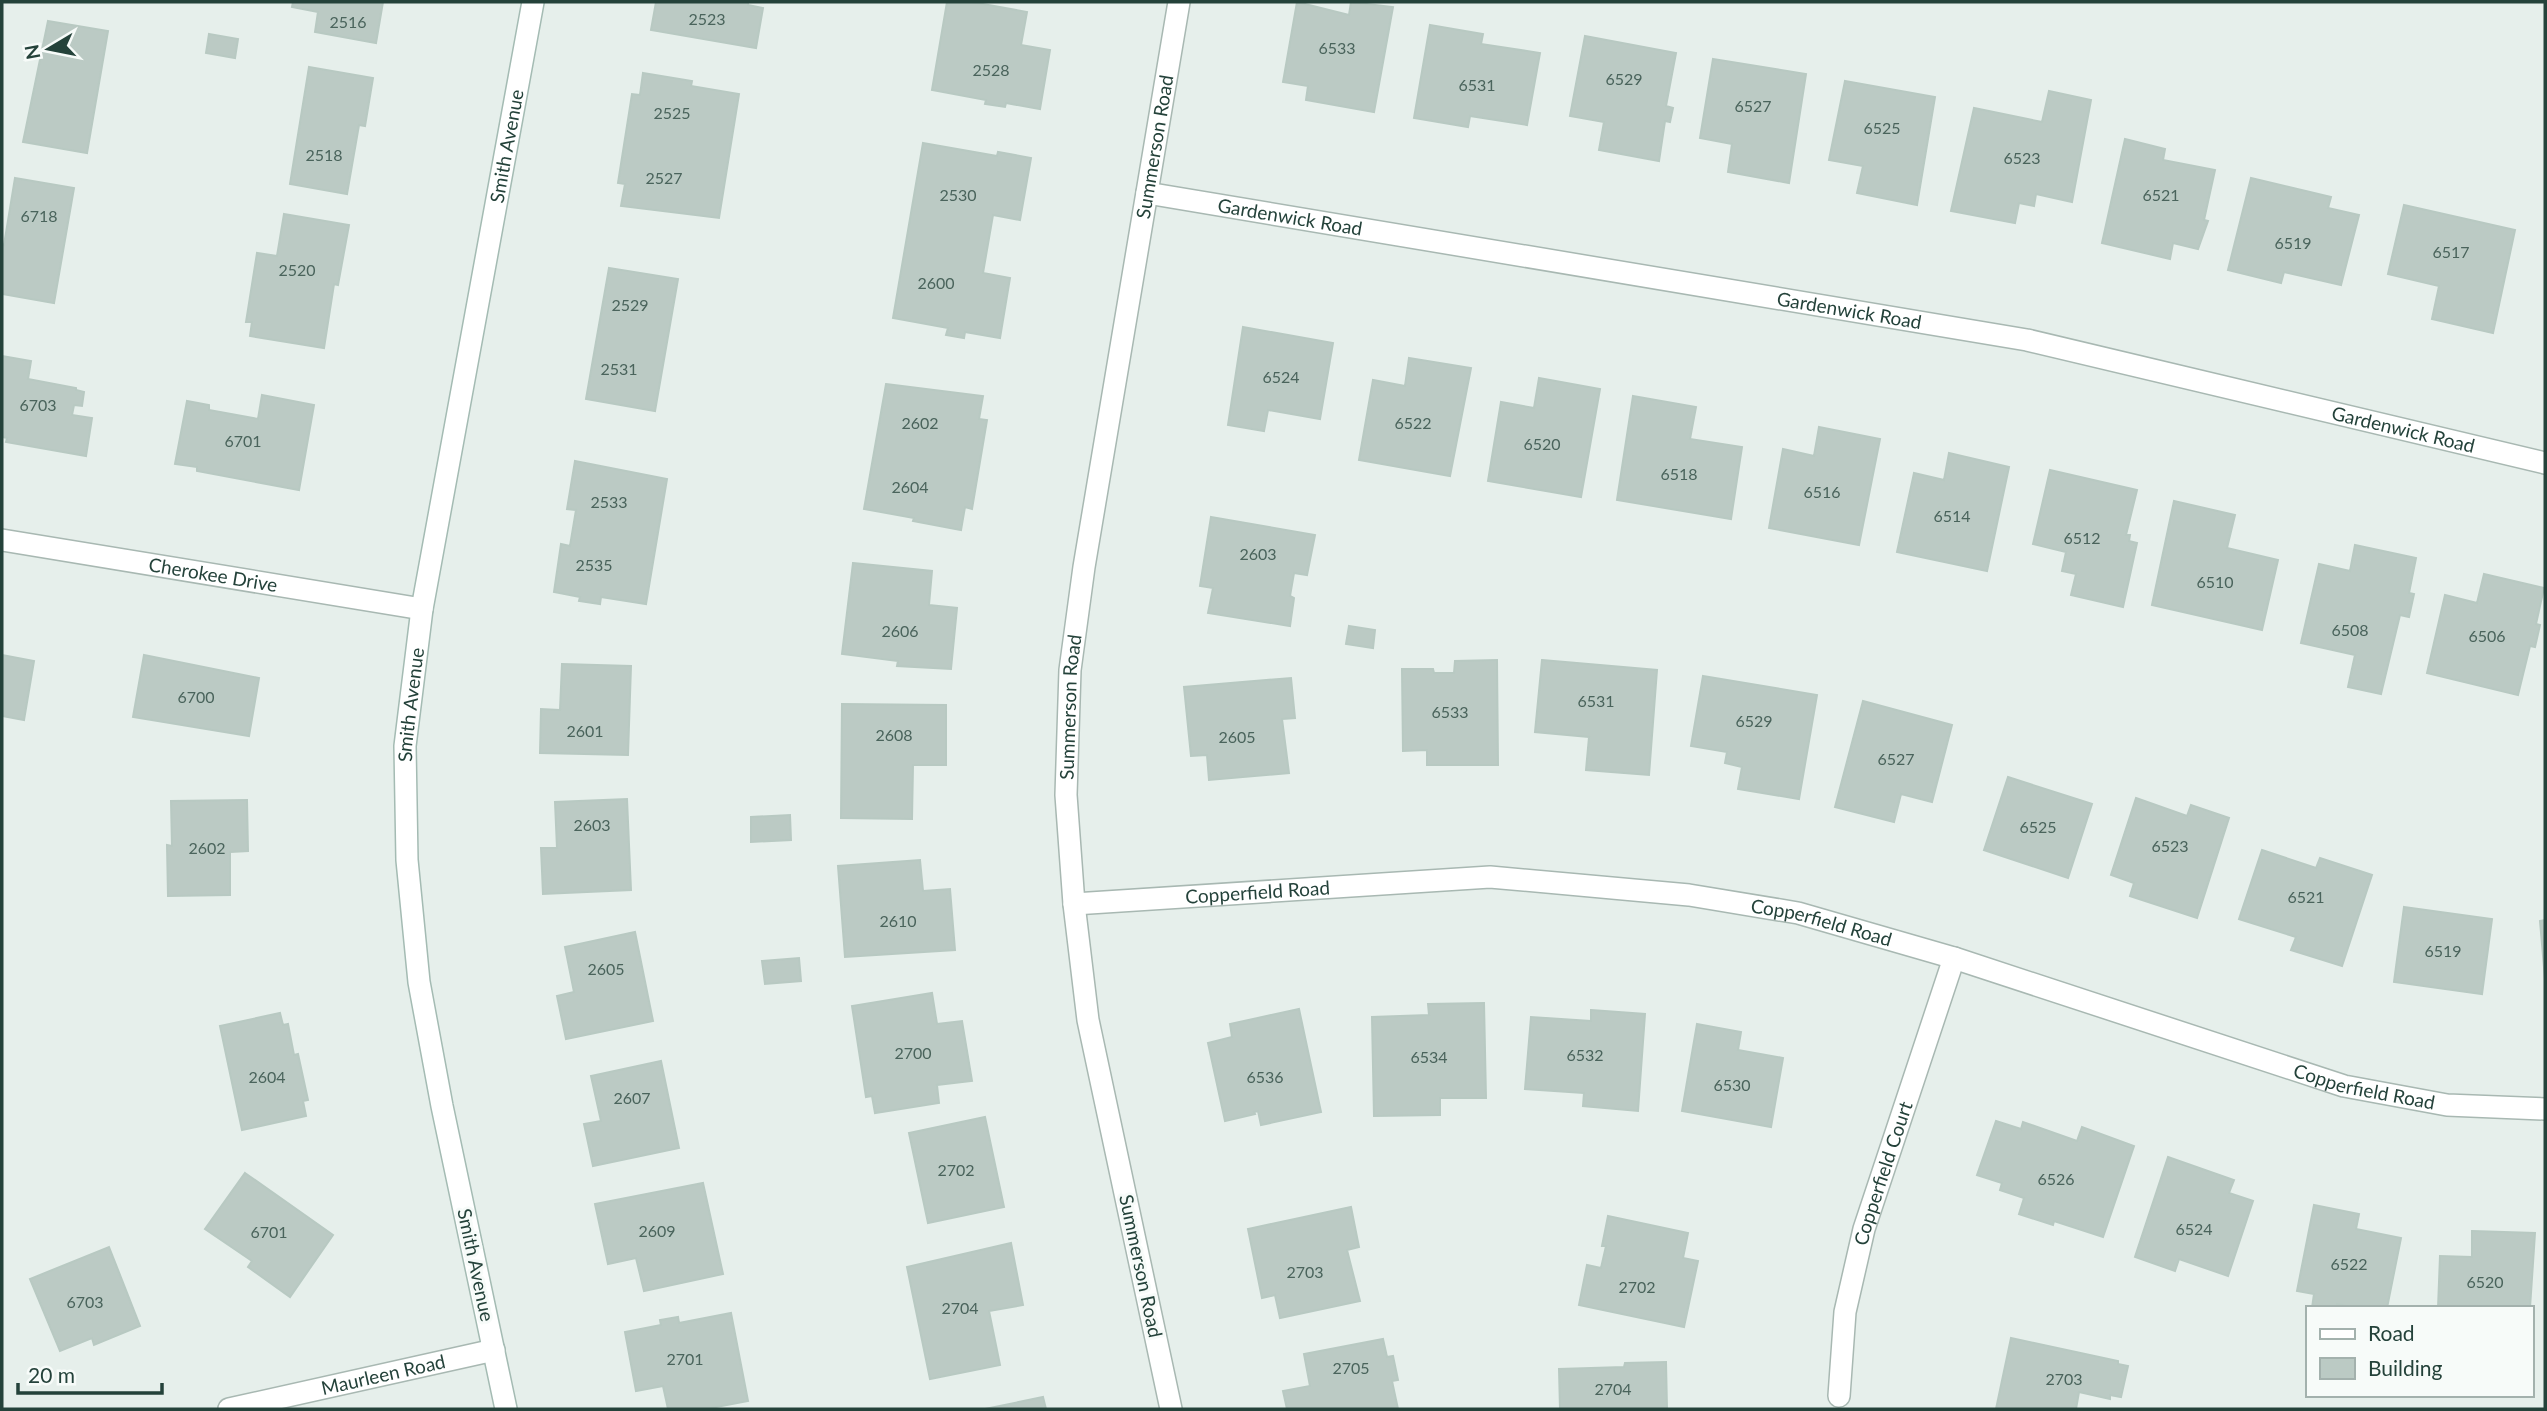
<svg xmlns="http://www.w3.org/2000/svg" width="2547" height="1411" viewBox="0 0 2547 1411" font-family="Lato,sans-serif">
<rect width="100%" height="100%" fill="#e6efeb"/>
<g fill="#bbcac4" stroke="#b8c9c2" stroke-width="2">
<path d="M293 2H383L376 43 315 32 318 12 292 7Z"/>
<path d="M656 2H748V5L763 8 756 48 651 30Z"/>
<path d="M947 2H972L1027 12 1021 45 1050 50 1040 109 1006 103 1005 107 985 104 986 100 932 90Z"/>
<path d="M1297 2 1349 15 1351 2 1393 7 1374 112 1306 100 1308 86 1283 82Z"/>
<path d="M48 21 108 31 87 153 23 142Z"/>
<path d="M1430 25 1483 34 1481 44 1540 53 1527 125 1470 116 1468 127 1414 118Z"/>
<path d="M209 34 238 39 235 58 206 53Z"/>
<path d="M1585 36 1676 53 1666 106 1673 108 1670 122 1665 121 1659 161 1599 150 1604 122 1570 116Z"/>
<path d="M1713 59 1806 74 1789 183 1728 172 1732 144 1700 138Z"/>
<path d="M309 67 373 78 365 126 359 125 347 194 290 184Z"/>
<path d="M643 73 692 81 691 86 739 94 719 218 621 206 625 184 618 183 632 94 640 95Z"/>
<path d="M1845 81 1935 97 1917 205 1857 193 1863 166 1829 160Z"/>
<path d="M2049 91 2091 100 2072 202 2036 194 2034 206 2019 203 2015 223 1951 211 1974 108 2042 122Z"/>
<path d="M2125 139 2165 149 2163 160 2215 170 2204 220 2208 221 2198 249 2173 243 2170 259 2102 243Z"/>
<path d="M923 143 997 156 998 152 1031 158 1020 220 993 215 983 273 1010 278 1000 338 965 332 964 338 946 335 948 328 893 318Z"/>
<path d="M15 178 74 188 54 303 2 294V244L4 245Z"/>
<path d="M2251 178 2331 197 2328 208 2359 215 2341 285 2284 272 2281 283 2228 270Z"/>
<path d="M2404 205 2515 230 2493 333 2432 319 2439 286 2388 274Z"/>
<path d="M284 214 349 225 338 285 334 284 324 348 250 336 252 322H246L257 253 277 256Z"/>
<path d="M609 268 678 279 655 411 586 399Z"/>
<path d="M1243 327 1333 343 1320 419 1268 410 1264 431 1228 425Z"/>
<path d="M2 356 31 361 28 379 76 388V390L84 392 82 406 74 405 72 415 92 418 86 456 6 442 7 438 2 437Z"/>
<path d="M1409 358 1471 368 1450 476 1359 460 1373 380 1405 386Z"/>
<path d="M1539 378 1600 389 1581 497 1488 481 1501 402 1534 408Z"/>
<path d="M886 384 983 396 979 419 987 420 972 509 965 507 961 530 913 521 914 518 864 509Z"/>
<path d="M262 395 314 405 299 490 197 471V467L175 464 187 401 209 405V410L258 419Z"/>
<path d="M1633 396 1696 407 1690 439 1742 447 1731 519 1617 500Z"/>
<path d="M1819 427 1880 439 1859 545 1769 528 1783 449 1814 456Z"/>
<path d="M1949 453 2009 467 1987 571 1897 552 1914 473 1944 480Z"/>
<path d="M575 461 667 479 646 604 601 597 600 604 579 601 580 597 554 592 561 544 570 546 576 510 567 509Z"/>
<path d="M2050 470 2137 490 2126 535H2130L2129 541 2137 543 2123 607 2071 595 2076 574 2062 571 2066 552 2033 544Z"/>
<path d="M2174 501 2235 515 2227 548 2278 560 2262 630 2152 605Z"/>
<path d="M1211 517 1315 535 1307 575 1294 573 1290 596 1294 598 1290 626 1208 613 1213 588 1200 586Z"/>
<path d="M2355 545 2416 558 2409 593 2414 594 2409 617 2400 615 2381 694 2348 687 2355 655 2301 643 2319 564 2350 571Z"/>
<path d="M853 563 932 571 929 605 957 608 951 669 897 666 898 661 842 654Z"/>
<path d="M2484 574 2544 588 2536 624 2540 625 2535 647 2530 646 2518 695 2427 673 2445 595 2477 603Z"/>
<path d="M1349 626 1375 630 1373 648 1346 644Z"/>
<path d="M2 655 34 661 24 720 2 716Z"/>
<path d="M144 655 259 678 249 736 133 717Z"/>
<path d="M1497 660 1498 765H1427V750L1403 751 1402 669H1433L1434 673H1454L1455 661Z"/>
<path d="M1542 660 1657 670 1649 775 1586 770 1589 737 1535 732Z"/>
<path d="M562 664 631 666 628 755 540 753 541 709 560 710Z"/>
<path d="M1703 676 1817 695 1799 799 1738 789 1742 767 1725 763 1727 752 1691 746Z"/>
<path d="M1291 678 1295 718 1282 719 1289 773 1209 780 1207 755 1191 756 1184 687Z"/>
<path d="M1863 701 1952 725 1932 802 1901 794 1894 822 1835 807Z"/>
<path d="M842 704 946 705V765H913L912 819 841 818Z"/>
<path d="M2008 777 2092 804 2068 878 1984 850Z"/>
<path d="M2136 798 2187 816 2191 805 2229 818 2197 918 2130 896 2134 883 2111 875Z"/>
<path d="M627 799 631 890 543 894 541 848H557L555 802Z"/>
<path d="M247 800 248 851 230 852V895L168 896 167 845 172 846 171 801Z"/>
<path d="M790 815 791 840 751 842V817Z"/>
<path d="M2262 850 2316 868 2320 858 2372 875 2342 966 2291 950 2296 937 2239 919Z"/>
<path d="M920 860 923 891 950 889 955 950 845 957 838 866Z"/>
<path d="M2404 907 2492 919 2482 994 2394 982Z"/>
<path d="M2545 920V979L2540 921Z"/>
<path d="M635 932 653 1021 566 1039 557 996 574 992 565 947Z"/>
<path d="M799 958 801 981 765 984 762 961Z"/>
<path d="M932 993 937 1024 962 1021 972 1081 937 1085 939 1103 875 1113 872 1096 866 1097 852 1006Z"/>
<path d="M1484 1003 1486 1098H1440V1115L1374 1116 1372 1017 1429 1015 1428 1004Z"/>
<path d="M1299 1009 1321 1112 1261 1125 1258 1111 1254 1112 1255 1114 1225 1121 1208 1043 1232 1037 1230 1024Z"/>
<path d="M1591 1010 1645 1014 1638 1111 1583 1106 1584 1093 1525 1089 1531 1017 1591 1021Z"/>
<path d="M280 1013 283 1025 288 1024 294 1055 298 1054 308 1100 303 1101 306 1116 242 1130 220 1026Z"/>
<path d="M1697 1024 1741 1032 1738 1050 1783 1058 1771 1127 1682 1111Z"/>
<path d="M661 1061 679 1148 593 1166 584 1124 601 1121 591 1076Z"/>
<path d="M985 1117 1004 1207 928 1223 909 1133Z"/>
<path d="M1996 1121 2021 1129 2023 1122 2077 1141 2082 1127 2134 1146 2103 1237 2054 1221 2053 1225 2019 1214 2024 1198 2000 1190 2002 1183 1977 1175Z"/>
<path d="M2168 1157 2234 1180 2229 1193 2253 1201 2228 1276 2179 1259 2175 1271 2135 1257Z"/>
<path d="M245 1173 333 1235 290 1297 248 1267 252 1261 205 1229Z"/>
<path d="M703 1183 723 1274 644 1291 636 1258 608 1264 595 1204Z"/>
<path d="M2314 1205 2359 1214 2356 1229 2401 1238 2387 1308H2346V1306L2337 1304 2336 1308H2312L2314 1294 2297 1291Z"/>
<path d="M1351 1207 1359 1247 1347 1250 1360 1301 1280 1318 1275 1295 1262 1298 1248 1229Z"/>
<path d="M1608 1216 1688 1233 1683 1258 1698 1261 1684 1327 1579 1305 1587 1265 1601 1268 1606 1246H1602Z"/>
<path d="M2472 1231 2535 1233 2530 1308H2438L2440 1256 2472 1257Z"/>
<path d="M1011 1243 1023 1305 989 1311 1000 1365 930 1379 907 1267Z"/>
<path d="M109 1247 140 1326 94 1345 92 1338 60 1351 30 1279Z"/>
<path d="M731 1313 748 1401 706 1409H668L663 1386 636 1391 625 1332 661 1325 660 1320 678 1317 679 1323Z"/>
<path d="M2011 1338 2118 1361V1364L2128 1366 2121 1397 2110 1395V1399L2079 1392 2076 1409H1996Z"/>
<path d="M1383 1339 1387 1357 1393 1356 1398 1380 1392 1381 1398 1409H1287L1283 1391 1310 1386 1304 1354Z"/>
<path d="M1666 1362 1667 1409H1560L1559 1369 1624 1367 1625 1363Z"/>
<path d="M1043 1397 1046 1409H985Z"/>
</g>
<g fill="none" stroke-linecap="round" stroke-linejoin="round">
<g stroke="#a8b8b2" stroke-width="24">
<g id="minor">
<path id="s1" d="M1147 193 2027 340 2545 463"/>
<path id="s2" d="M2 540 422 609"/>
<path id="s3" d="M1074 904 1490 877 1689 895 1798 913 1954 958 2344 1086 2447 1105 2545 1109"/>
<path id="s4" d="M1839 1396 1845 1312 1864 1229 1954 958"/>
<path id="s5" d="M229 1409 494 1350"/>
<path id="s6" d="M1171 1409 1088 1020 1074 904 1066 795 1070 670 1084 567 1179 2"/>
</g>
</g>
<g stroke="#a4bbb3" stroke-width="24">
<g id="secondary">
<path id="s7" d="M506 1409 442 1106 419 982 407 860 405 746 422 609 533 2"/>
</g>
</g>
<use href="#minor" stroke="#fff" stroke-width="21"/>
<use href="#secondary" stroke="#fff" stroke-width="21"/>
</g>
<g text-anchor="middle" stroke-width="6" stroke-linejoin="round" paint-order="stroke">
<g font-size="16" fill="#4a645c">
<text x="707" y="25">2523</text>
<text x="348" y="28">2516</text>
<text x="1337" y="54">6533</text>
<text x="991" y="76">2528</text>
<text x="1624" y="85">6529</text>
<text x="1477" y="91">6531</text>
<text x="1753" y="112">6527</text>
<text x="672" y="119">2525</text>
<text x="1882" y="134">6525</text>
<text x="324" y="161">2518</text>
<text x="2022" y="164">6523</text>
<text x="664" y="184">2527</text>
<text x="958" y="201">2530</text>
<text x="2161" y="201">6521</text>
<text x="39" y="222">6718</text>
<text x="2293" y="249">6519</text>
<text x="2451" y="258">6517</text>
<text x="297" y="276">2520</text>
<text x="936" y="289">2600</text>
<text x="630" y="311">2529</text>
<text x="619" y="375">2531</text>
<text x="1281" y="383">6524</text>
<text x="38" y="411">6703</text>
<text x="920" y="429">2602</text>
<text x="1413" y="429">6522</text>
<text x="243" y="447">6701</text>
<text x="1542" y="450">6520</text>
<text x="1679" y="480">6518</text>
<text x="910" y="493">2604</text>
<text x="1822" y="498">6516</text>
<text x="609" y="508">2533</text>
<text x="1952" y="522">6514</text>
<text x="2082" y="544">6512</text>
<text x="1258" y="560">2603</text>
<text x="594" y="571">2535</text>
<text x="2215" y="588">6510</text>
<text x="2350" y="636">6508</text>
<text x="900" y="637">2606</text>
<text x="2487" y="642">6506</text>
<text x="196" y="703">6700</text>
<text x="1596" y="707">6531</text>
<text x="1450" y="718">6533</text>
<text x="1754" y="727">6529</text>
<text x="585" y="737">2601</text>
<text x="894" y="741">2608</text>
<text x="1237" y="743">2605</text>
<text x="1896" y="765">6527</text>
<text x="592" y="831">2603</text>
<text x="2038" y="833">6525</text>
<text x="2170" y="852">6523</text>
<text x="207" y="854">2602</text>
<text x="2306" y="903">6521</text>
<text x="898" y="927">2610</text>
<text x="2443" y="957">6519</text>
<text x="606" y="975">2605</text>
<text x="913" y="1059">2700</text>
<text x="1585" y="1061">6532</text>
<text x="1429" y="1063">6534</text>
<text x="267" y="1083">2604</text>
<text x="1265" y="1083">6536</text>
<text x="1732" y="1091">6530</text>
<text x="632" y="1104">2607</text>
<text x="956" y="1176">2702</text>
<text x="2056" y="1185">6526</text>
<text x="2194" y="1235">6524</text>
<text x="657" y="1237">2609</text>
<text x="269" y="1238">6701</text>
<text x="2349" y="1270">6522</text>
<text x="1305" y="1278">2703</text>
<text x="2485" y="1288">6520</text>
<text x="1637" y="1293">2702</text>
<text x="85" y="1308">6703</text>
<text x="960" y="1314">2704</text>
<text x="685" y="1365">2701</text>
<text x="1351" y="1374">2705</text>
<text x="2064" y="1385">2703</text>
<text x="1613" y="1395">2704</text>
</g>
<g font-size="19" fill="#24423a" stroke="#f7fbf9">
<text dy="7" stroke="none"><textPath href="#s7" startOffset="1281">Smith Avenue</textPath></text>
<text dy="7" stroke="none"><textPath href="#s6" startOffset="1279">Summerson Road</textPath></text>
<text dy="7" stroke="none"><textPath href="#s1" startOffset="145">Gardenwick Road</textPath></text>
<text dy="7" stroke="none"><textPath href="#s1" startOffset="712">Gardenwick Road</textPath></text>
<text dy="7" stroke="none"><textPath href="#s1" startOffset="1279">Gardenwick Road</textPath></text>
<text dy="7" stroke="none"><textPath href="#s2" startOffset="214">Cherokee Drive</textPath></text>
<text dy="7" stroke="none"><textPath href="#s7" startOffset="714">Smith Avenue</textPath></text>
<text dy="7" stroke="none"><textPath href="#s6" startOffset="712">Summerson Road</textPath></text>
<text dy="7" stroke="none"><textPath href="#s3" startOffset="184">Copperfield Road</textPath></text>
<text dy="7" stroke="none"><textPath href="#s3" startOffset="752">Copperfield Road</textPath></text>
<text dy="7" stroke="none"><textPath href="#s3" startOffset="1320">Copperfield Road</textPath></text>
<text dy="7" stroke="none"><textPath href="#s4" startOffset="228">Copperfield Court</textPath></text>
<text transform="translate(476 1265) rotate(78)" y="7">Smith Avenue</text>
<text transform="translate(1141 1266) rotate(78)" y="7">Summerson Road</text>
<text dy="7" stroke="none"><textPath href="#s5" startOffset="158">Maurleen Road</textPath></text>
</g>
</g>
<rect width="2547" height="1411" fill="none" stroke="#24423a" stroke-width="7"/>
<rect x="2306" y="1306" width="228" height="91" fill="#f7fbf9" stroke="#a3b1ad" stroke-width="2"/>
<rect x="2320" y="1329" width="35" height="10" fill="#ffffff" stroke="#a3b1ad" stroke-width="2"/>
<text x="2368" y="1341" font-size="21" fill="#24423a">Road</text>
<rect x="2320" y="1358" width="35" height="21" fill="#bbcac4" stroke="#a3b1ad" stroke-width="2"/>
<text x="2368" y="1376" font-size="21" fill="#24423a">Building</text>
<g transform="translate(49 49) rotate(260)" stroke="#f7fbf9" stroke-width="5" paint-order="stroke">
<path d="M0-5L12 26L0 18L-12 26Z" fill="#24423a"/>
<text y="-10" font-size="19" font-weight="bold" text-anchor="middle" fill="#24423a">N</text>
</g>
<path d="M18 1383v10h144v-10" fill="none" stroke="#24423a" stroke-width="3.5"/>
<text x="28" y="1383" font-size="21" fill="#24423a" stroke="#f7fbf9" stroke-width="5" paint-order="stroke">20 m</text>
</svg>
